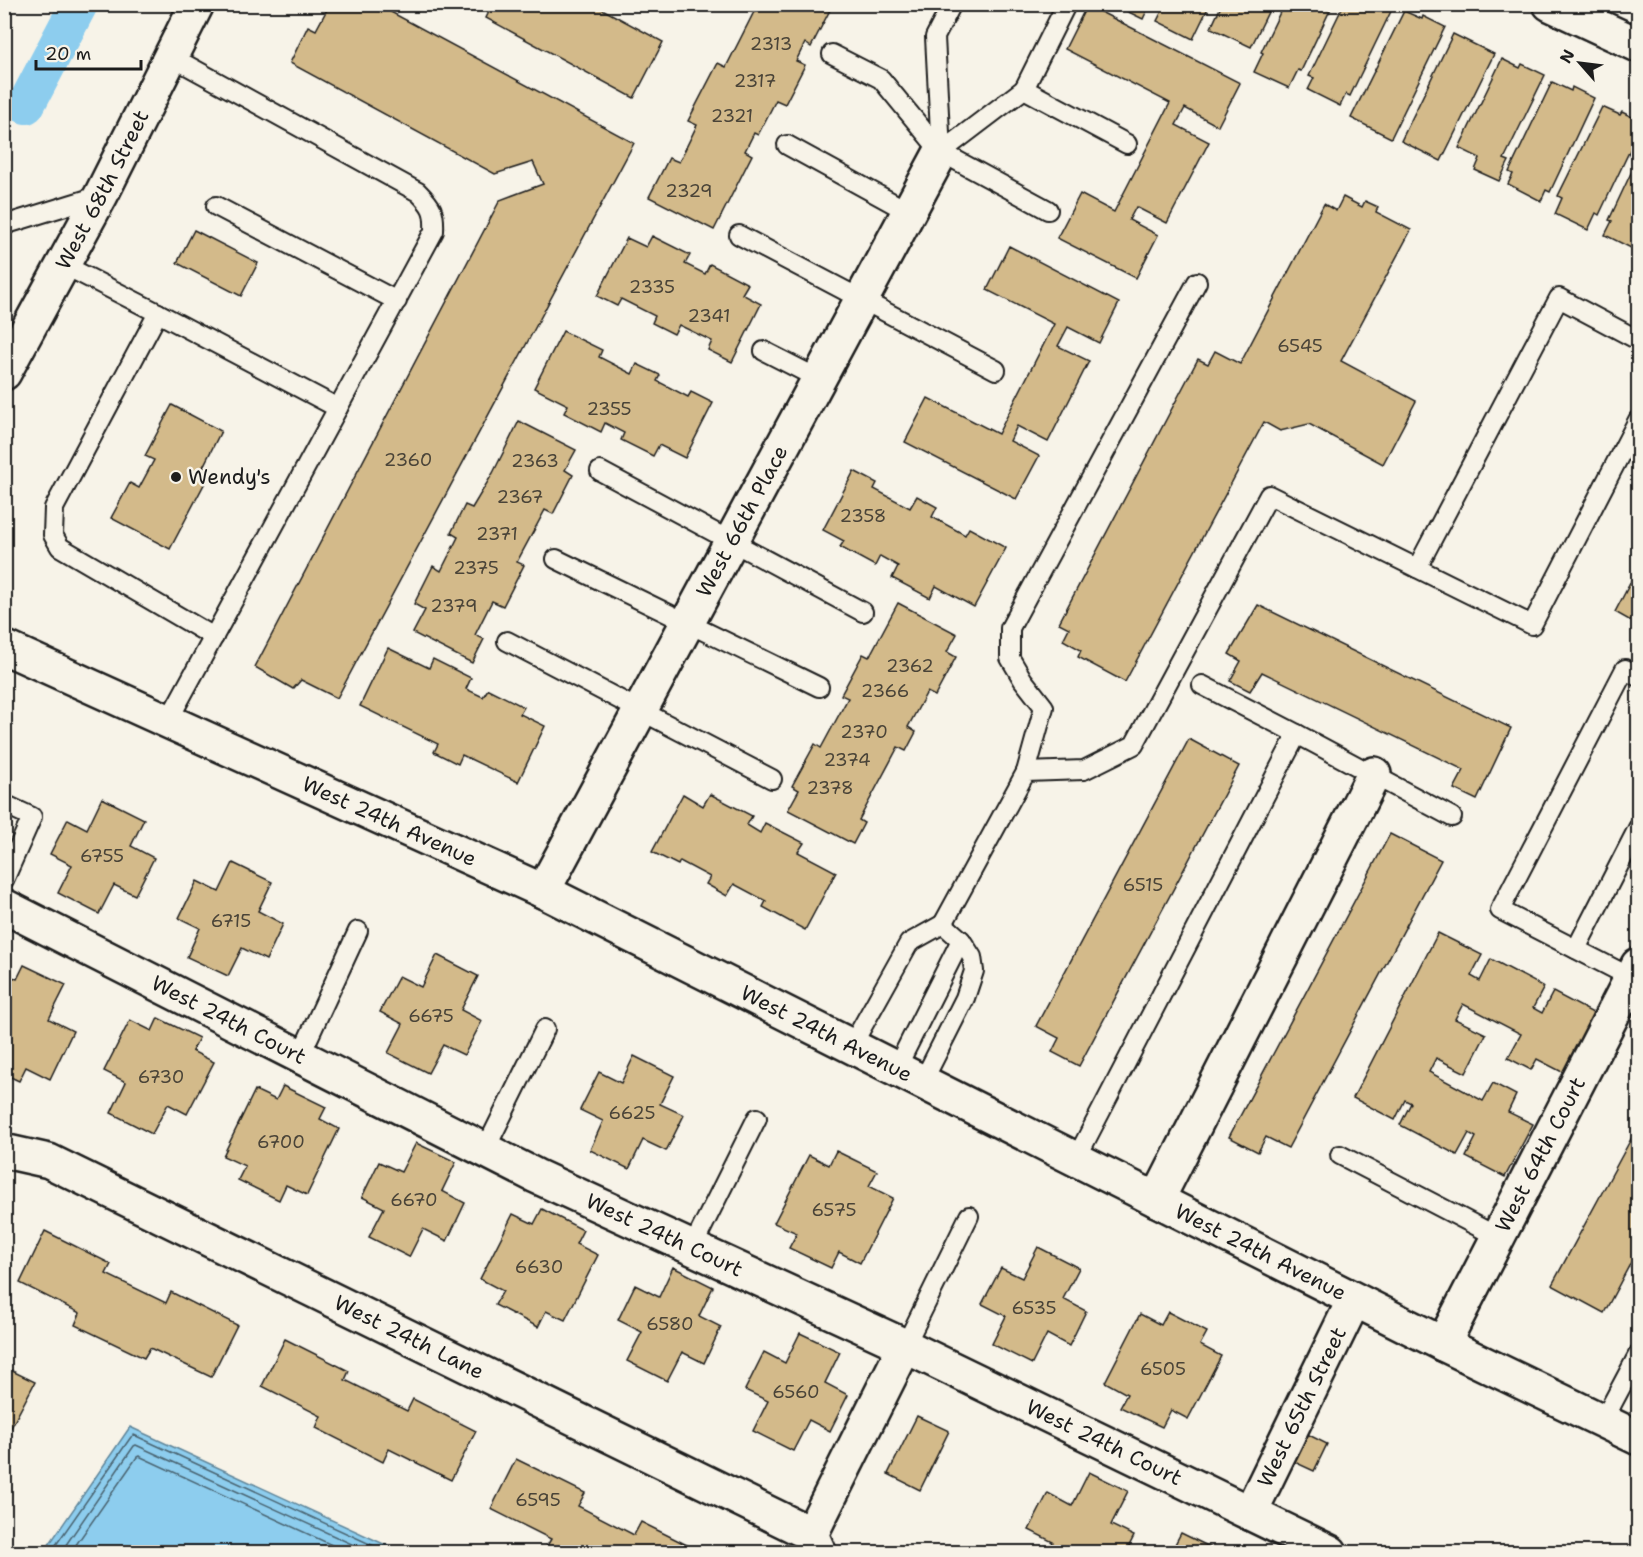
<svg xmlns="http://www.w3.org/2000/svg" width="1643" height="1557" viewBox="0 0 1643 1557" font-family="'Shantell Sans',sans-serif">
<rect width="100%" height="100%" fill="#f7f3e8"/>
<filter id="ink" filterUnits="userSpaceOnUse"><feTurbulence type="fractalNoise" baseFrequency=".0167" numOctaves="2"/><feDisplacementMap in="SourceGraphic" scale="12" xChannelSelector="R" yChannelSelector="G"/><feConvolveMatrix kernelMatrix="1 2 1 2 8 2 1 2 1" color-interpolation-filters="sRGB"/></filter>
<g filter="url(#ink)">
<path fill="#8dcdee" stroke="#60869a" stroke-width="1.5" d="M130 1427 401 1552H44Z"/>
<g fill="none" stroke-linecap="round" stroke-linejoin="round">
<g stroke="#496370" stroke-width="1.5">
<path d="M51 1552 131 1437 134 1435 387 1552"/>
<path d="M61 1552 134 1446 136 1445 369 1552"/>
<path d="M71 1552 137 1457 139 1456 347 1552"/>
</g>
<path stroke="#8dcdee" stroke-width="38" d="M26 105 79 4"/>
</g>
<g fill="#d3ba8a" stroke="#1c1c1c" stroke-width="1.5">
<path d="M330 4H376L634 143 337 698 301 680 293 689 255 667 500 200 543 184 533 162 495 174 290 63 308 26 316 30Z"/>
<path d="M493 4H593L663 42 634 98 486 18Z"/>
<path d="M758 4H828L832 6 811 47 805 43 796 61 805 65 785 104 776 100 758 135 754 133 745 151 752 155 714 230 649 197 669 158 679 162 697 125 688 121 718 63 726 67Z"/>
<path d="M1112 4H1150L1143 19Z"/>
<path d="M1210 4 1193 39 1157 21 1164 7 1160 4Z"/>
<path d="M1222 4H1272L1251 47 1211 28Z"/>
<path d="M1284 4H1333L1301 71 1298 70 1289 88 1254 72 1263 53 1261 52Z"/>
<path d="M1344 4 1394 5 1350 96 1346 94 1340 106 1308 90 1314 78 1309 76Z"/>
<path d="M1087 5 1240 83 1218 126 1185 108 1176 125 1209 142 1167 223 1136 207 1129 220 1158 235 1136 278 1057 238 1080 194 1114 212 1170 103 1065 49Z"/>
<path d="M1404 11 1422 19 1423 16 1445 27 1391 138 1351 118Z"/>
<path d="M1453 34 1494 54 1441 161 1401 141Z"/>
<path d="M1502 59 1520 68 1522 64 1545 75 1504 159 1509 161 1499 181 1475 170 1480 158 1459 148Z"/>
<path d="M1552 82 1571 91 1572 87 1594 98 1550 192 1546 190 1541 201 1508 184 1513 174 1509 172Z"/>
<path d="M1602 107 1620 115 1622 112 1638 120V133L1599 215 1596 213 1588 230 1555 214 1562 198 1558 196Z"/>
<path d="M1638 158V249L1637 251 1605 235 1612 221 1609 220Z"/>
<path d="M1343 197 1362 207 1365 201 1378 207 1376 212 1411 230 1341 361 1416 401 1383 464 1309 424 1280 431 1264 422 1125 682 1078 657 1081 650 1063 640 1069 628 1059 623 1198 359 1208 364 1215 351 1240 364 1324 204 1336 211Z"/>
<path d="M194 230 258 263 241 296 177 263Z"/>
<path d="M652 236 690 255 685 264 705 274 710 264 748 284 742 294 761 304 732 362 708 350 712 341 679 325 674 334 652 323 655 316 621 299 617 306 597 296 627 238 646 247Z"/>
<path d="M1009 246 1119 303 1099 343 1068 327 1058 346 1089 361 1048 442 1017 426 1010 441 1039 456 1016 499 905 442 928 398 998 434 1054 324 987 290Z"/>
<path d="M563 331 602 350 599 357 632 374 637 364 660 375 657 381 688 397 691 392 713 403 685 458 659 445 653 456 621 440 624 433 605 423 601 432 564 413 568 405 534 388Z"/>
<path d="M172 405 221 431 203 467 211 471 170 549 111 518 130 483 139 488 154 460 145 456Z"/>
<path d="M519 421 576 450 565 470 573 475 553 514 545 510 517 562 524 565 503 606 492 601 475 635 484 639 472 663 413 633 425 610 414 604 433 566 441 571 458 537 451 533 465 505 472 508 493 473Z"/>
<path d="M854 471 877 483 874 489 910 508 917 496 937 507 932 517 965 535 969 528 1006 548 974 607 936 586 930 598 892 578 898 566 880 556 875 566 840 547 844 541 823 530Z"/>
<path d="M1638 568V625L1615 612Z"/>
<path d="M898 603 957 634 947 652 956 657 935 696 927 692 908 727 916 732 906 751 898 747 859 820 864 823 853 844 788 810 799 790 792 786 815 744 821 748 848 698 841 695 863 654 869 657Z"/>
<path d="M1258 605 1511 728 1477 800 1454 789 1464 770 1262 672 1250 691 1230 681 1241 661 1229 654Z"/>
<path d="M388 648 429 668 433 659 471 678 466 689 483 697 488 689 524 707 520 714 545 726 518 782 462 755 458 764 434 752 438 744 360 706Z"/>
<path d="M1189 739 1239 766 1079 1066 1052 1052 1059 1038 1036 1026Z"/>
<path d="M683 794 703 806 710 794 752 816 747 825 760 833 765 823 804 843 798 852 836 872 805 930 763 907 766 901 734 884 727 896 706 884 710 877 680 861 678 865 652 852Z"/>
<path d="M102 798 144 819 131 846 154 858 135 895 114 885 99 914 58 893 72 865 50 854 68 819 87 829Z"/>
<path d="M1390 834 1441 860 1288 1148 1266 1137 1258 1152 1229 1137Z"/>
<path d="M233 863 272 882 258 911 283 924 266 960 242 948 228 976 187 957 200 928 179 918 197 881 219 892Z"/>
<path d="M1438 933 1482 955 1471 976 1480 981 1491 959 1544 987 1533 1008 1542 1013 1553 992 1595 1014 1564 1073 1537 1059 1531 1070 1508 1058 1521 1034 1463 1004 1455 1019 1486 1034 1466 1073 1436 1058 1429 1072 1483 1101 1493 1083 1516 1095 1508 1112 1533 1124 1505 1177 1466 1157 1476 1137 1469 1133 1457 1155 1400 1125 1411 1103 1405 1100 1395 1120 1353 1098Z"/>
<path d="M437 955 478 976 461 1010 482 1021 464 1055 443 1045 428 1073 388 1053 403 1024 380 1012 399 976 421 987Z"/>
<path d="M24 965 66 985 49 1019 73 1031 50 1079 26 1067 19 1081 4 1074V973L17 979Z"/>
<path d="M158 1018 199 1038 192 1051 214 1062 187 1114 168 1104 152 1134 111 1113 126 1082 104 1071 130 1020 152 1031Z"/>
<path d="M634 1056 674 1076 660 1104 684 1115 666 1151 643 1140 629 1169 590 1150 603 1121 580 1110 599 1072 621 1083Z"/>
<path d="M283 1086 326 1107 320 1119 339 1129 307 1195 286 1185 279 1200 238 1180 245 1166 223 1156 255 1090 276 1100Z"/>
<path d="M1638 1126V1249L1604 1313 1552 1285Z"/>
<path d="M416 1143 456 1162 442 1191 465 1203 447 1241 423 1229 409 1257 369 1237 384 1208 362 1197 379 1162 401 1172Z"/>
<path d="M836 1151 877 1171 869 1186 893 1198 860 1263 839 1252 831 1268 789 1248 797 1233 774 1223 809 1155 829 1165Z"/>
<path d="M542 1209 583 1230 576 1244 598 1255 565 1320 546 1311 538 1327 495 1305 503 1291 480 1279 513 1214 534 1224Z"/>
<path d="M45 1231 111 1264 106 1274 166 1303 171 1292 237 1325 211 1377 150 1348 144 1358 75 1325 80 1313 20 1283Z"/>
<path d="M1038 1247 1079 1268 1063 1299 1086 1311 1069 1346 1047 1334 1032 1364 992 1344 1006 1316 982 1304 1001 1268 1022 1278Z"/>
<path d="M673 1267 713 1287 699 1316 721 1327 704 1363 682 1352 667 1381 627 1361 642 1332 618 1320 635 1285 659 1297Z"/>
<path d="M1168 1312 1207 1332 1200 1345 1221 1356 1188 1419 1171 1410 1162 1427 1120 1407 1127 1394 1105 1382 1140 1314 1161 1325Z"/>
<path d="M800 1333 840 1352 825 1383 848 1395 830 1431 809 1420 793 1451 753 1431 768 1401 745 1390 764 1352 785 1363Z"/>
<path d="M285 1339 349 1371 345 1380 407 1411 413 1399 476 1431 451 1480 389 1449 383 1462 316 1428 321 1416 262 1386Z"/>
<path d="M4 1367 35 1382 4 1441Z"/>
<path d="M917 1416 949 1431 920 1490 888 1474Z"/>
<path d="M1303 1432 1327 1444 1314 1471 1290 1460Z"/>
<path d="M516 1459 585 1493 578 1506 634 1535 641 1522 701 1552H546L544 1551 551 1539 491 1509Z"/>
<path d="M1089 1472 1128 1491 1111 1525 1134 1536 1126 1552H1048L1053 1542 1029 1530 1048 1493 1072 1506Z"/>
<path d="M1181 1533 1220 1552H1171Z"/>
</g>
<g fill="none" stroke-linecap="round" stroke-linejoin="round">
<g stroke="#1c1c1c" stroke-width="22">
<g id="lane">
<path d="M832 54 881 79 941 152 1048 210"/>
<path d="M1024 89 1066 5"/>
<path d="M787 145 909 212"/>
<path d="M941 152 1024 89 1127 144"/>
<path d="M941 152 935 37 952 4"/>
<path d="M216 206 397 301"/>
<path d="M4 225 101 195"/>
<path d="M739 235 996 370"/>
<path d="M64 265 158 313 338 408"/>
<path d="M158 313 54 508 53 535 60 547 214 637"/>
<path d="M764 351 819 379"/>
<path d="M600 471 863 612"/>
<path d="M556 559 819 687"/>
<path d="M1417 568 1559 298 1638 340"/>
<path d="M507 641 772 779"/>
<path d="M1202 685 1297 734"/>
<path d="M168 721 434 231C435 211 432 206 418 192L170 56"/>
<path d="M1026 772 1044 707 1023 680 1010 658V628L1197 282"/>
<path d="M4 804 32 817 4 880"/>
<path d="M943 924 1026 772 1084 770 1134 745 1269 495 1532 625 1638 420"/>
<path d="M1576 949 1638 828"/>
<path d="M1632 978 1500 910 1625 669 1638 677"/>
<path d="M851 1047 909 943 943 924 961 940 896 1069"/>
<path d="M300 1056 358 931"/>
<path d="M922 1083 965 998 974 971 972 957 961 940"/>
<path d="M485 1150 545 1029"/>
<path d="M1340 1155 1498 1237"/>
<path d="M1076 1159 1297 734 1452 817"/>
<path d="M692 1248 757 1118"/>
<path d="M905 1346 969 1216"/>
<path d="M1603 1421 1638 1355"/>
</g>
</g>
<g stroke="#1c1c1c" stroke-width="38">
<g id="street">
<path d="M1550 4 1638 45"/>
<path id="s1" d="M543 891 941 152"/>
<path id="s2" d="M4 906 536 1176 905 1346 1330 1552"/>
<path id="s3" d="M4 1151 49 1161 811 1534 819 1552"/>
<path d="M1157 1200 1374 774"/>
<path id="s4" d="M1443 1344 1638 965"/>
<path id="s5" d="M1250 1513 1354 1300"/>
<path d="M811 1534 905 1346"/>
</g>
</g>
<g stroke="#1c1c1c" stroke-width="38">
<g id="secondary">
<path id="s6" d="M4 373 101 195 197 4"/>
<path id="s7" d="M4 647 543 891 1443 1344 1638 1438"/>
</g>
</g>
<use href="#lane" stroke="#f7f3e8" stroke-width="18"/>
<use href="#street" stroke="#f7f3e8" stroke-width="33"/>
<use href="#secondary" stroke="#f7f3e8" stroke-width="33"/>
</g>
</g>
<circle fill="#1c1c1c" stroke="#f7f3e8" stroke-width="2" cx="176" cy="477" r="6"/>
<g text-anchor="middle" stroke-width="5" stroke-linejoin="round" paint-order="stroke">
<g font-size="18" fill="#4a4438">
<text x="771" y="50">2313</text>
<text x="755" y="87">2317</text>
<text x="732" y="122">2321</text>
<text x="689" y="197">2329</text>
<text x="652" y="293">2335</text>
<text x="709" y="322">2341</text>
<text x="1300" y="352">6545</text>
<text x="609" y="415">2355</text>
<text x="408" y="466">2360</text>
<text x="535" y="467">2363</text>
<text x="520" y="503">2367</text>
<text x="863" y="522">2358</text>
<text x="497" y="540">2371</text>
<text x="476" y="574">2375</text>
<text x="454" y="612">2379</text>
<text x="910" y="672">2362</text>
<text x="885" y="697">2366</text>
<text x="864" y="738">2370</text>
<text x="847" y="766">2374</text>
<text x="830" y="794">2378</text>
<text x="102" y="862">6755</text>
<text x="1143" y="891">6515</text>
<text x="231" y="927">6715</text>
<text x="431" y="1022">6675</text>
<text x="161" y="1083">6730</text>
<text x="632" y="1119">6625</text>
<text x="281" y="1148">6700</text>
<text x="414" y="1206">6670</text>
<text x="834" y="1216">6575</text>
<text x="539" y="1273">6630</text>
<text x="1034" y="1314">6535</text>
<text x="670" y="1330">6580</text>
<text x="1163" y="1375">6505</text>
<text x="796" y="1398">6560</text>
<text x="538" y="1506">6595</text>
</g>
<g font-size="21" fill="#1c1c1c" stroke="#f7f3e8">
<text dy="7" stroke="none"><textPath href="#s6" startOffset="208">West 68th Street</textPath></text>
<text dy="7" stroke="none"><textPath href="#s1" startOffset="420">West 66th Place</textPath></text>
<text dy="7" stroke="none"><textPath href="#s7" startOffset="423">West 24th Avenue</textPath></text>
<text dy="7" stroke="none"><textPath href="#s2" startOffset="252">West 24th Court</textPath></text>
<text dy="7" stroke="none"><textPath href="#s7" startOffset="909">West 24th Avenue</textPath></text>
<text dy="7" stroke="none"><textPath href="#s4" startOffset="213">West 64th Court</textPath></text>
<text dy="7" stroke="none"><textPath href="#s2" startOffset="738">West 24th Court</textPath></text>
<text dy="7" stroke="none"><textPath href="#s7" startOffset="1395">West 24th Avenue</textPath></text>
<text dy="7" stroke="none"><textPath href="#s3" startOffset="447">West 24th Lane</textPath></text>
<text dy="7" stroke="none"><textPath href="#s5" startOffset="118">West 65th Street</textPath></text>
<text dy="7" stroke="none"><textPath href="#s2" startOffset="1224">West 24th Court</textPath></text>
</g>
<g font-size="21" fill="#1c1c1c" stroke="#f7f3e8" text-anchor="start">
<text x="188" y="484">Wendy's</text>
</g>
</g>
<rect width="1643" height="1557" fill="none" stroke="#f7f3e8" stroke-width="24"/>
<rect x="12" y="12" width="1619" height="1533" fill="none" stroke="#1c1c1c" stroke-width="2" filter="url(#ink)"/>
<g transform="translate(1580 63) rotate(298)" stroke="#f7f3e8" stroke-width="4.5" paint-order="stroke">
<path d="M0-4.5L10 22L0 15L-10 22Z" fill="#1c1c1c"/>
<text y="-9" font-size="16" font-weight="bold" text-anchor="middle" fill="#1c1c1c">N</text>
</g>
<path d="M36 60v9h105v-9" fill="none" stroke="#1c1c1c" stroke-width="3"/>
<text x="45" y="60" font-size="18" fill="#1c1c1c" stroke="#f7f3e8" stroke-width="4.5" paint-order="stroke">20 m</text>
</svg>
